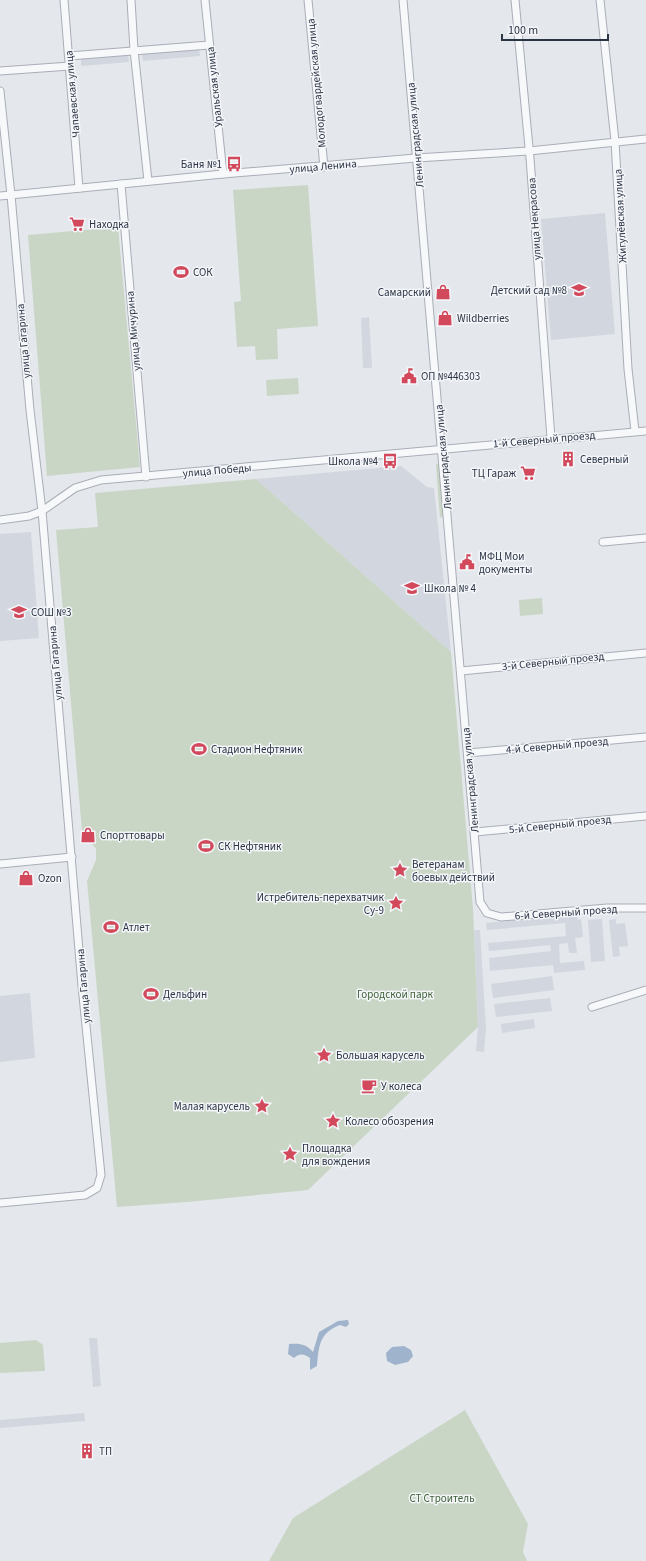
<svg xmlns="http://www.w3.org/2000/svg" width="646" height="1561" viewBox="0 0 646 1561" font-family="'Source Sans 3',sans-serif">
<rect width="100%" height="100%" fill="#e4e7ec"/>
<g fill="#d2d6de">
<path d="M199 49 200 56 143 61 142 54Z"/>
<path d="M128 55 129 62 81 66V59Z"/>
<path d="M605 213 615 334 551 340 541 219Z"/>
<path d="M369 317 372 368H363L361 318Z"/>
<path d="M401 466 427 487 434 488 451 652 256 479Z"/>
<path d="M31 532 39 638 0 641V534Z"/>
<path d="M577 914 578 920 581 919 583 937 575 938 577 953H569L568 943 559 944 560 963 584 961 585 970 554 973 553 965 490 971 489 958 551 951 550 945 489 951 488 943 566 936 565 923 487 930 486 923Z"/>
<path d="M602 919 605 961 591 962 588 920Z"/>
<path d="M616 919V924L625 923 628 946 619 947 620 956 613 957 609 920Z"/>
<path d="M474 930H480L486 1028 484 1052 476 1051 478 1027Z"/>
<path d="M552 976 554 990 493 998 491 984Z"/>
<path d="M30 993 35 1058 0 1062V996Z"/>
<path d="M550 998 552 1011 496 1017 494 1004Z"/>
<path d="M534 1019 535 1028 502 1033 501 1024Z"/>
<path d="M89 1338H97L101 1386 93 1387Z"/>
<path d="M84 1413 85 1421 0 1428V1420Z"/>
</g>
<g fill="#c9d6c5">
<path d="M308 185 318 326 277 329 278 359 256 360 255 346 237 347 234 302 241 301 233 190Z"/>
<path d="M118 227 140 467 47 476 28 235Z"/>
<path d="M298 378 299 394 267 396 266 380Z"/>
<path d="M436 464H439L444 515 440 518Z"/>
<path d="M256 479 451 652 473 909 478 1027 308 1190 187 1202 117 1207 87 881 96 860V849L82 831 56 530 98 527 95 493Z"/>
<path d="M542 598 543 614 520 616 519 600Z"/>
<path d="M36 1340 43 1345 45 1371 0 1373V1343Z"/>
<path d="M465 1410 528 1524 523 1552 527 1561H269L293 1518Z"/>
</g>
<g fill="#9fb4cc">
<path d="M348 1320 349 1324 346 1327 340 1325C319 1333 319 1346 317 1366L310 1370V1358C304 1354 300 1353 294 1358L288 1354 289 1344C300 1343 306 1344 313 1352L319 1332 338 1321Z"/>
<path d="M404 1346 411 1350 413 1356 408 1362 395 1365 387 1361 386 1353 392 1347Z"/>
</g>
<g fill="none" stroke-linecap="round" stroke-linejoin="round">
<g stroke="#a9aeb7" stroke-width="9">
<g id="minor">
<path d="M64 0 79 188"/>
<path d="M131 0 134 50 148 181"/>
<path d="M205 0 223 174"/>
<path d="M308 0 324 167"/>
<path d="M403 0 480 902 487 913 501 917 607 908H646"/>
<path d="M515 0 530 158 551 438"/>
<path d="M600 0 615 141 628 369 635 431"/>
<path d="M69 56 209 45"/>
<path d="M0 71 70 66"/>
<path d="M0 91 11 195 30 410 42 511 82 986 101 1175 97 1188 85 1195 0 1203"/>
<path d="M121 184 146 477"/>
<path d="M0 196 223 174 416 158 529 151 646 139"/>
<path d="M0 520 29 516 42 511 75 488 101 480 646 431"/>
<path d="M603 542 646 538"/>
<path d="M461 671 646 653"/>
<path d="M468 753 646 737"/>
<path d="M475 832 646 816"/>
<path d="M0 864 72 857"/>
<path d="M592 1007 646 990"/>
</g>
</g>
<use href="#minor" stroke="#f7f8fa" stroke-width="7"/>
</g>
<defs>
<g id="bus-bare" transform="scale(1.2)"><path d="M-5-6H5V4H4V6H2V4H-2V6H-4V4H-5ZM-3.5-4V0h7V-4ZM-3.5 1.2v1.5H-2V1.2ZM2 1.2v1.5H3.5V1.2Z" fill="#d1495b" stroke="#f4f6f9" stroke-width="2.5" paint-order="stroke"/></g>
<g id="supermarket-bare" transform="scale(1.2)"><path d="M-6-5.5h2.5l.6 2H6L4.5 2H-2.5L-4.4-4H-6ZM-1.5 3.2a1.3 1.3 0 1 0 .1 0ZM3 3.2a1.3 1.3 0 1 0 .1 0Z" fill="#d1495b" stroke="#f4f6f9" stroke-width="2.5" paint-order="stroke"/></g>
<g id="stadium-bare" transform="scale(1.2)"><path d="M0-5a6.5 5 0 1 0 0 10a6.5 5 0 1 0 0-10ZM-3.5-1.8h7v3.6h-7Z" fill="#d1495b" stroke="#f4f6f9" stroke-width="2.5" paint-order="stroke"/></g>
<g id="school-bare" transform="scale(1.2)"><path d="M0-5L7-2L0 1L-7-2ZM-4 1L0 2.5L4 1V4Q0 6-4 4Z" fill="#d1495b" stroke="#f4f6f9" stroke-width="2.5" paint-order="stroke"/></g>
<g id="shop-bare" transform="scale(1.2)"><path d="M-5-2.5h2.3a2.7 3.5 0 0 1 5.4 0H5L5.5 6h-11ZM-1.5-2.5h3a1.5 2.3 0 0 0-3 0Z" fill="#d1495b" stroke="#f4f6f9" stroke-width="2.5" paint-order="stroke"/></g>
<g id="civic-bare" transform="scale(1.2)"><path d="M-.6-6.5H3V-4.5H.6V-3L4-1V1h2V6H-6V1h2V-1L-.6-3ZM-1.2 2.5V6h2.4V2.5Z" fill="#d1495b" stroke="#f4f6f9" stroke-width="2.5" paint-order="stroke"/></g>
<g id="building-bare" transform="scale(1.2)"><path d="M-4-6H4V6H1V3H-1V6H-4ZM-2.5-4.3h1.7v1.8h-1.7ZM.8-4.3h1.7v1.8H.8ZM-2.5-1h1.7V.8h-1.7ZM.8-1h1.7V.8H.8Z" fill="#d1495b" stroke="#f4f6f9" stroke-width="2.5" paint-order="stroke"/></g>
<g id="sight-bare" transform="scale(1.2)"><path d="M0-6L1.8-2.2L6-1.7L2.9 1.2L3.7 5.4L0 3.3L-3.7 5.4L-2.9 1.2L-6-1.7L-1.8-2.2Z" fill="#d1495b" stroke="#f4f6f9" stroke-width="2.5" paint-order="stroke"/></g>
<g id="cafe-bare" transform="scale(1.2)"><path d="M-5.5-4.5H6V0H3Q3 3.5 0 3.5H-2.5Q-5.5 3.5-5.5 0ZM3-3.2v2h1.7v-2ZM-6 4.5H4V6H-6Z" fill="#d1495b" stroke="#f4f6f9" stroke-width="2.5" paint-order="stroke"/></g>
</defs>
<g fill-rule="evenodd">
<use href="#bus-bare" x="234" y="164"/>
<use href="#supermarket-bare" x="77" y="224"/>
<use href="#stadium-bare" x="181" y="272"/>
<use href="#school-bare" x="579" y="290"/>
<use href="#shop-bare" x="443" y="292"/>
<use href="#shop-bare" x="445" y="318"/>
<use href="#civic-bare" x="409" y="376"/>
<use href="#building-bare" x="568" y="459"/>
<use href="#bus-bare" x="390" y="461"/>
<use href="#supermarket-bare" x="528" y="473"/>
<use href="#civic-bare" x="467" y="562"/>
<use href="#school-bare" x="412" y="588"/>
<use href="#school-bare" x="19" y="612"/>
<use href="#stadium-bare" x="199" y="749"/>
<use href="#shop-bare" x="88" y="835"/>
<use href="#stadium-bare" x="206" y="846"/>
<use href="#sight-bare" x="400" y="870"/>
<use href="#shop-bare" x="26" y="878"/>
<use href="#sight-bare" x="396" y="903"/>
<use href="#stadium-bare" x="111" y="927"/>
<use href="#stadium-bare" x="151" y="994"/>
<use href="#sight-bare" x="324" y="1055"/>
<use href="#cafe-bare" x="369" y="1086"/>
<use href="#sight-bare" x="262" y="1106"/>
<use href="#sight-bare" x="333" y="1121"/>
<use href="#sight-bare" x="290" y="1154"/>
<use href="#building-bare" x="87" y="1451"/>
</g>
<g text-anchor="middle" stroke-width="3" stroke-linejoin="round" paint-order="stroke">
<g font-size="11" fill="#2b3445" stroke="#f4f6f9">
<text transform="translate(316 83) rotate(-95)" y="4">Молодогвардейская улица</text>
<text transform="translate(214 87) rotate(-96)" y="4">Уральская улица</text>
<text transform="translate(72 94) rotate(-95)" y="4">Чапаевская улица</text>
<text transform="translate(415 135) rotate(-95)" y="4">Ленинградская улица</text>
<text transform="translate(323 166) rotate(-5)" y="4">улица Ленина</text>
<text transform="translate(620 216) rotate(-93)" y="4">Жигулёвская улица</text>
<text transform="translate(534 219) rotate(-94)" y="4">улица Некрасова</text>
<text transform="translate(133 331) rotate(-95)" y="4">улица Мичурина</text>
<text transform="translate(23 341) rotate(-95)" y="4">улица Гагарина</text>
<text transform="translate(544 439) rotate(-5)" y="4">1-й Северный проезд</text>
<text transform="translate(443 457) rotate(-95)" y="4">Ленинградская улица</text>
<text transform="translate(217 470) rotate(-5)" y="4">улица Победы</text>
<text transform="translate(553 661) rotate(-6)" y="4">3-й Северный проезд</text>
<text transform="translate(55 663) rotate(-95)" y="4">улица Гагарина</text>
<text transform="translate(557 745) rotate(-5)" y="4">4-й Северный проезд</text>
<text transform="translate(470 780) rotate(-95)" y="4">Ленинградская улица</text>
<text transform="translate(560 824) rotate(-6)" y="4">5-й Северный проезд</text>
<text transform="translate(566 912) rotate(-4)" y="4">6-й Северный проезд</text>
<text transform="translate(83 986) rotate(-95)" y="4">улица Гагарина</text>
</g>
<g font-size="11" fill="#2b3445" stroke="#f4f6f9" text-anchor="start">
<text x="222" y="168" text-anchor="end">Баня №1</text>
<text x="89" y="228">Находка</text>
<text x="193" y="276">СОК</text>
<text x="567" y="294" text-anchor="end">Детский сад №8</text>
<text x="431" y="296" text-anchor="end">Самарский</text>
<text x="457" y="322">Wildberries</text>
<text x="421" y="380">ОП №446303</text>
<text x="580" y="463">Северный</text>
<text x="378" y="465" text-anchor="end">Школа №4</text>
<text x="516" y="477" text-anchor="end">ТЦ Гараж</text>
<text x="479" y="560">МФЦ Мои<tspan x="479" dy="13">документы</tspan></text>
<text x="424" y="592">Школа № 4</text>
<text x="31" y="616">СОШ №3</text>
<text x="211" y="753">Стадион Нефтяник</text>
<text x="100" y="839">Спорттовары</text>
<text x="218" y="850">СК Нефтяник</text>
<text x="412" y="868">Ветеранам<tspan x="412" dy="13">боевых действий</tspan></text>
<text x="38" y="882">Ozon</text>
<text x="384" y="901" text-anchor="end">Истребитель-перехватчик<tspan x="384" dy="13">Су-9</tspan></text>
<text x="123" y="931">Атлет</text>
<text x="163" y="998">Дельфин</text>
<text x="336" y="1059">Большая карусель</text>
<text x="381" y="1090">У колеса</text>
<text x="250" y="1110" text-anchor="end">Малая карусель</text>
<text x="345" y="1125">Колесо обозрения</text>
<text x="302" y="1152">Площадка<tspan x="302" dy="13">для вождения</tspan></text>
<text x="99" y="1455">ТП</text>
</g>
<g font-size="11" fill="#3f6138" stroke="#f4f6f9">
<text x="395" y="998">Городской парк</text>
<text x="442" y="1502">СТ Строитель</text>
</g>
</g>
<path d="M502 34v6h106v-6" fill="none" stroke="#2b3445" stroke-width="2"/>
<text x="508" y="34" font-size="12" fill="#2b3445" stroke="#f4f6f9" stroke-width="3" paint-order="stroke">100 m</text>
</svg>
